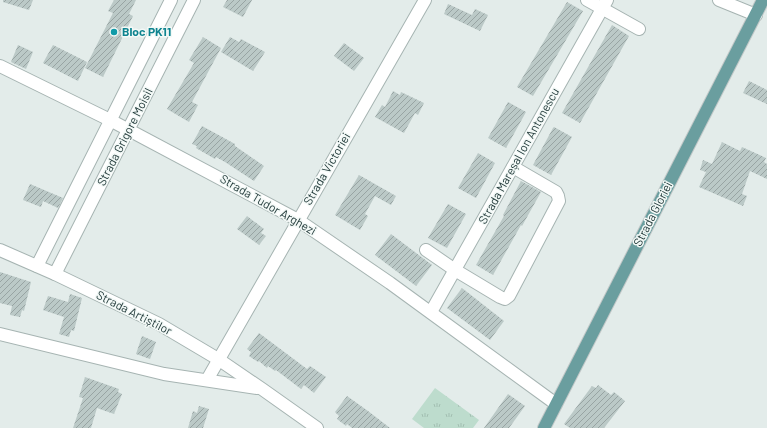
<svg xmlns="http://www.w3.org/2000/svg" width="767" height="428" viewBox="0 0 767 428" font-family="Barlow,sans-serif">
<defs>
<pattern id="park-tufts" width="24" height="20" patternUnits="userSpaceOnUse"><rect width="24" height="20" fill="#bddccd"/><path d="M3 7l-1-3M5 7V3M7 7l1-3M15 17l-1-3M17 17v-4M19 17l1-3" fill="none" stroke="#a2beb1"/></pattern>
<pattern id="building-hatch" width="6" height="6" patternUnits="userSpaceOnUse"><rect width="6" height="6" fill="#bbc9c7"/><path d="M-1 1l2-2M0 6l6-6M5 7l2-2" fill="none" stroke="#98a4a3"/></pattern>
</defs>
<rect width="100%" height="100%" fill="#e3ecea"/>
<path fill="url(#park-tufts)" d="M435 388 479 420 473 428H424L412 419Z"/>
<g fill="url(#building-hatch)">
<path d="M3 0H33L29 10 3 2Z"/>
<path d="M114 0H136L129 14 133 16 103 77 85 68 113 13 108 11Z"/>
<path d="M227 0H252L243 17 223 7Z"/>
<path d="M567 2 583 11 533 96 517 87Z"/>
<path d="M448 4 472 15 475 9 488 15 480 31 444 14Z"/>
<path d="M612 25 629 36 580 123 562 113Z"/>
<path d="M203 37 221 48 192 102 198 105 189 122 167 109 194 63 189 60Z"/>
<path d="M230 37 239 42 241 39 265 52 253 71 221 52Z"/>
<path d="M344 43 364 58 354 71 334 56Z"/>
<path d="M18 45 33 52 26 69 11 62Z"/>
<path d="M53 45 87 62 78 81 43 63Z"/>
<path d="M749 81 767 90V104L743 93Z"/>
<path d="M393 91 400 95 401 92 424 103 418 115 415 113 404 133 375 117 382 105 385 107Z"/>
<path d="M508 102 526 112 506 148 488 138Z"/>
<path d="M202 126 235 144V146L264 166 254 181 225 162 216 157 215 159 196 148 197 146 192 144Z"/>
<path d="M554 127 572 137 551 175 533 165 553 128Z"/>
<path d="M722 142 740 151 742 147 766 158 764 162 767 164V179L750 171 742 194 747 196 743 206 699 187 706 172 700 170 703 160 712 164Z"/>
<path d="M478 153 495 163 476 198 458 188Z"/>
<path d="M359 175 396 196 391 205 375 196 365 214 368 216 360 230 335 215Z"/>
<path d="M521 181 541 192 522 226 521 225 493 275 476 265 504 216 503 215Z"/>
<path d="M30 184 63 198 58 208 43 201 41 207 23 200Z"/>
<path d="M448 204 466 214 447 248 428 238Z"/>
<path d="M247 216 264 229 261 233 266 236 259 245 237 229Z"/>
<path d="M391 234 432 265 416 286 375 255Z"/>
<path d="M0 272 31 282 24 311 22 310 20 317 10 315 12 306 0 303Z"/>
<path d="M462 288 504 321 490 340 447 308Z"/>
<path d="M70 294 82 298 74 331 71 330 69 337 59 334 64 317 43 310 48 296 68 302Z"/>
<path d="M259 333 307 369 310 366 326 377 314 393 304 385 301 389 276 370 275 371 268 366 267 368 259 361 258 362 249 356 251 352 247 349Z"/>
<path d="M142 336 156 342 150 359 136 354Z"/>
<path d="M85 377 119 389 118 392 122 394 114 414 97 408 91 428H73L83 398 79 397Z"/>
<path d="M598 385 611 395 614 392 625 401 604 428H570L564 424 592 386 596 388Z"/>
<path d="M508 394 525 406 509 428H484Z"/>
<path d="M347 396 368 411 390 428H352L347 424 346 426 337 419 339 416 335 412Z"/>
<path d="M199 406 209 409 203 428H188L193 411 197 413Z"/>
</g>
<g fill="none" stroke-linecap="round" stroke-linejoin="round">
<g stroke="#a6b4b2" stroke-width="14">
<g id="minor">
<path d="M587 0 639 29"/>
<path d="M719 0 756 15"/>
<path d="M0 66 110 120 298 220 390 283 556 404"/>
<path d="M0 250 55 274 159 324 218 359 262 389 317 428"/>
<path d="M426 250 455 270 500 297 505 299 509 296 559 201 558 196 556 192 513 167"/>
<path d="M37 266 171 0"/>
<path d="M55 274 194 0"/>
<path d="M431 312 607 0"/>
<path d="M0 334 164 374 257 388"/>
<path d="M207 380 425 0"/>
</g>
</g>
<g stroke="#c2c8c8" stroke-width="14">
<path id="major" d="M544 428 763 0"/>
</g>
<use href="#minor" stroke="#fff" stroke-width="12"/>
<use href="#major" stroke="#6a9e9f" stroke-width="12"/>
</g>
<circle fill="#0f9aa8" stroke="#f3f9f7" stroke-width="1.5" cx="114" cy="32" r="4"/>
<g text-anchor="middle" stroke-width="3" stroke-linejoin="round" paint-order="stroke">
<g font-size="12" font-weight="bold" fill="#0d838f" stroke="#f3f9f7" text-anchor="start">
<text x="122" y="36">Bloc PK11</text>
</g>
<g font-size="12" fill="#243c3c" stroke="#f3f9f7">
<text transform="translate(125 137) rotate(-63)" y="4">Strada Grigore Moisil</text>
<text transform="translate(519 156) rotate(-61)" y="4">Strada Mareșal Ion Antonescu</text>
<text transform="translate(327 169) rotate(-60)" y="4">Strada Victoriei</text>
<text transform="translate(268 205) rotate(30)" y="4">Strada Tudor Arghezi</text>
<text transform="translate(653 214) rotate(-63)" y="4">Strada Gloriei</text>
<text transform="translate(134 313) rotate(27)" y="4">Strada Artiștilor</text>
</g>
</g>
</svg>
